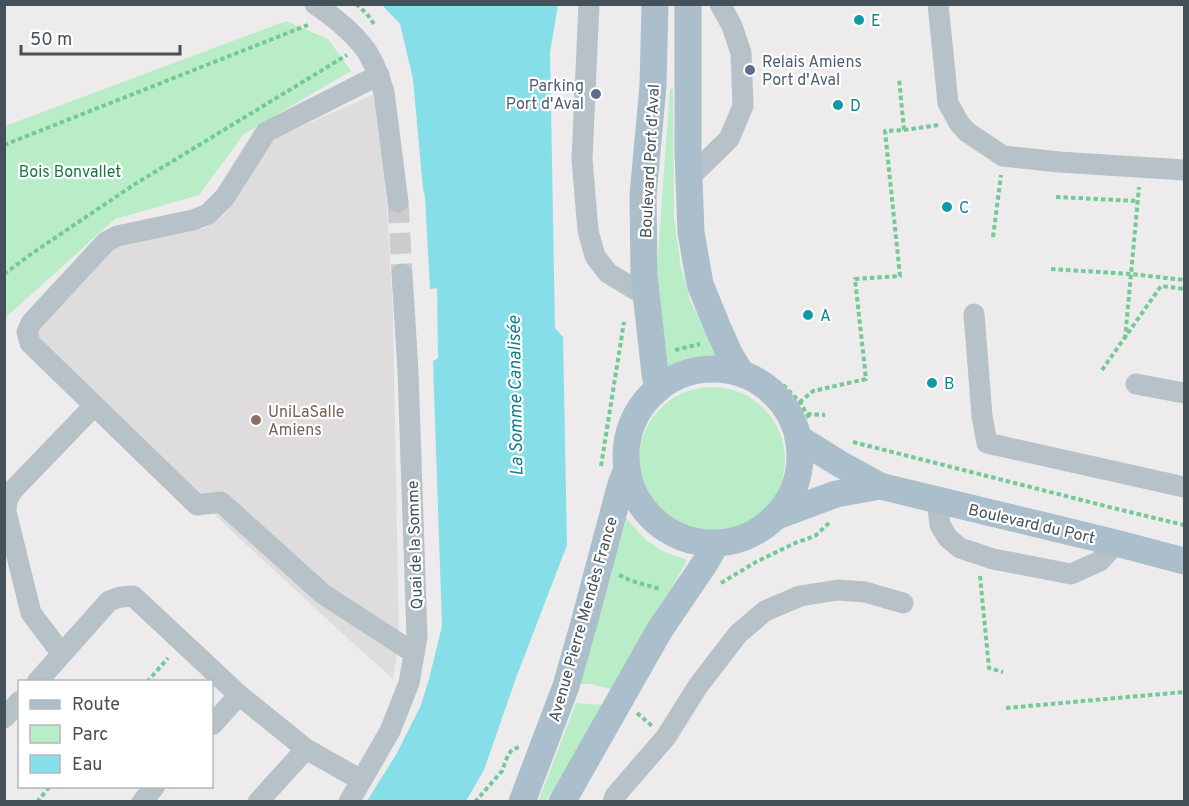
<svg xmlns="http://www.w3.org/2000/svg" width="1189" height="806" viewBox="0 0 1189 806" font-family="Overpass,sans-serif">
<rect width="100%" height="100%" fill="#eeebec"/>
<path fill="#dfdcdd" d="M377 93 386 197 393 312 399 638 393 679 343 634 236 535 28 334 114 245 205 228 225 214 269 141Z"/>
<g fill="#b9edc8">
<path d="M286 21 328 39 351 71 244 134 199 195 115 219 5 318V126Z"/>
<path d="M670 89H673L674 218 681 268 691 303 718 355 687 360 667 369 656 282Z"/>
<circle cx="712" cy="460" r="73"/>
<path d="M624 516 646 540 662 551 687 560 660 609 611 689 591 684H577Z"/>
<path d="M576 703 604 705 546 801 538 802Z"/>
</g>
<path fill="#86dee9" d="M382 5H558L550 52 555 328 563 337 567 545 516 678 484 770 466 801H367L397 753 421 705 429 679 442 626 433 361 438 358 437 288 430 289 425 197 423 189 413 79 400 24Z"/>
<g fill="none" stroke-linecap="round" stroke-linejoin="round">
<path stroke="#ccccce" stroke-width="21" stroke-dasharray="21 10" stroke-linecap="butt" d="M398 202 402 274"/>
<g stroke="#72ca96" stroke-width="4" stroke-dasharray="4.5 3" stroke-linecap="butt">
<path d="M356 4 367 14 374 24"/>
<path d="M904 130 939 125"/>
<path d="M4 145 308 25"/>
<path d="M1056 197 1138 201"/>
<path d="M993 237 1001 175"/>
<path d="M1051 269 1131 274 1184 280"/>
<path d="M4 274 34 252 135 184 347 55"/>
<path d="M1125 339 1139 187"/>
<path d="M675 350 700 344"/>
<path d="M1102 370 1161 286 1184 289"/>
<path d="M764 373 784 386 800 402 809 418"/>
<path d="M788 412 813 391 866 379 855 279 900 276 885 131 904 130 899 78"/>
<path d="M807 414 825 415"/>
<path d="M853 442 1113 508 1184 525"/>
<path d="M601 466 624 322"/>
<path d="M619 575 632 581 660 589"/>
<path d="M980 576 989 668 1003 672"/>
<path d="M721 583 756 562 795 543 815 536 829 523"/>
<path d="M147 682 168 658"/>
<path d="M1006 708 1184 692"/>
<path d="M637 713 652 726"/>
<path d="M37 802 50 786"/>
<path d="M475 802 502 771 508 755 512 750 519 747"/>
</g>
<g stroke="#b7c2c8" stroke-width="21">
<path d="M315 4C331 15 350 30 362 45 373 58 379 76 384 92L398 202"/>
<path d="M589 4 582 159 588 231 595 256 608 273 646 296"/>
<path d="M938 4 948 103 959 123 967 132 1003 156 1059 162 1184 170"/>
<path d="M379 75 266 132 225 197 208 214 193 220 117 236 106 242 31 323 27 332 30 343 197 505 221 502 323 594 414 653"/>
<path d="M689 178 729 139 743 106 741 53 732 26 720 4"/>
<path d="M974 314 982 416 987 443 1184 487"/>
<path d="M1136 384 1184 393"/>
<path d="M937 501 940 525 948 538 960 548 993 559 1071 574 1100 561 1116 543"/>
<path d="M62 654 31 613 6 512 7 500 13 490 94 406"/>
<path d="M37 682 109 601 120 597 133 596 239 695 306 749 361 780"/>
<path d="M4 718 20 701"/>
<path d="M212 725 239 695"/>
<path d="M142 802 155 786"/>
<path d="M258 802 306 749"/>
<path d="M349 802 390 731 409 683 417 637 408 371 402 274"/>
<path d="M613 802 615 796 666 737 698 686 738 634 765 611 800 596 838 590 865 592 903 603"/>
</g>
<g stroke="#abbecb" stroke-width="27">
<path d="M655 4 653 86 643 195 644 275 655 374 658 389"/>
<path d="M688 4V152L691 232 700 284 717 326 730 355 741 373"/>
<circle cx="713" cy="456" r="87"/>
<path d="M798 438 840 464 880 486 1116 543 1184 561"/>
<path d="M777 516 836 494 880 486"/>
<path d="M522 802 566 686 584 623 621 484 627 469"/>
<path d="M562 802 659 631 705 563 716 544"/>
</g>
</g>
<g fill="#0f9aa8" stroke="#fff" stroke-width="2">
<circle cx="859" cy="20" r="6"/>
<circle cx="838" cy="105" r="6"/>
<circle cx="947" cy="207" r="6"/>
<circle cx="808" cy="315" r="6"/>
<circle cx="932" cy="383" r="6"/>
</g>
<g fill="#5c6f8a" stroke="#fff" stroke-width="2">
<circle cx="750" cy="70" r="6"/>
<circle cx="596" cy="94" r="6"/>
</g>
<circle fill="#8d6e63" stroke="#fff" stroke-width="2" cx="256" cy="420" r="6"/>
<g text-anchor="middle" stroke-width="4.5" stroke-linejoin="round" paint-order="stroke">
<g font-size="16" fill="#0d838f" stroke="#fff" text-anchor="start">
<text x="871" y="26">E</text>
<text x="850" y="111">D</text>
<text x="959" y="213">C</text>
<text x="820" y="321">A</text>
<text x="944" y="389">B</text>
</g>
<g font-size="16" fill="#4e5e75" stroke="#fff" text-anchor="start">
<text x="762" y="67">Relais Amiens<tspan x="762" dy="18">Port d'Aval</tspan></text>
<text x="584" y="91" text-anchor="end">Parking<tspan x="584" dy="18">Port d'Aval</tspan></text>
</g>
<g font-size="16" fill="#445158" stroke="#fff">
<text transform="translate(649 161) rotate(-87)" y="6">Boulevard Port d'Aval</text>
<text transform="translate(1032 523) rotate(13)" y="6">Boulevard du Port</text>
<text transform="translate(414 545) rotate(-92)" y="6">Quai de la Somme</text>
<text transform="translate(582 619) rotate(-74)" y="6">Avenue Pierre Mendès France</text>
</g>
<g font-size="16" fill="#18773e" stroke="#fff">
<text x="70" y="177">Bois Bonvallet</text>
</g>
<g font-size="16" fill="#785e54" stroke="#fff" text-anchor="start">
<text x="268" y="417">UniLaSalle<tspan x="268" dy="18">Amiens</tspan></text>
</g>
<g font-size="18" font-style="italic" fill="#0e7e8b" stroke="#fff">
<text transform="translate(515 396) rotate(-91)" y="6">La Somme Canalisée</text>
</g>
</g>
<rect width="1189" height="806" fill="none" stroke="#445158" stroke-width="12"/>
<rect x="18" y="680" width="195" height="108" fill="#ffffff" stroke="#b4b9bc" stroke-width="1.5"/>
<rect x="30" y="700" width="30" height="9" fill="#abbecb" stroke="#b4b9bc" stroke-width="1.5"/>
<text x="72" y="710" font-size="18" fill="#445158">Route</text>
<rect x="30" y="725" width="30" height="18" fill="#b9edc8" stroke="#b4b9bc" stroke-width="1.5"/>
<text x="72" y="740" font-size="18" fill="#445158">Parc</text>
<rect x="30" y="755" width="30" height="18" fill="#86dee9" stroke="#b4b9bc" stroke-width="1.5"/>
<text x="72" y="770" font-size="18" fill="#445158">Eau</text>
<path d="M21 45v9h159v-9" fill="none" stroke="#445158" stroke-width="3"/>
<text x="30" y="45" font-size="18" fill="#445158" stroke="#ffffff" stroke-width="4.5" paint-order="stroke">50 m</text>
</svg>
